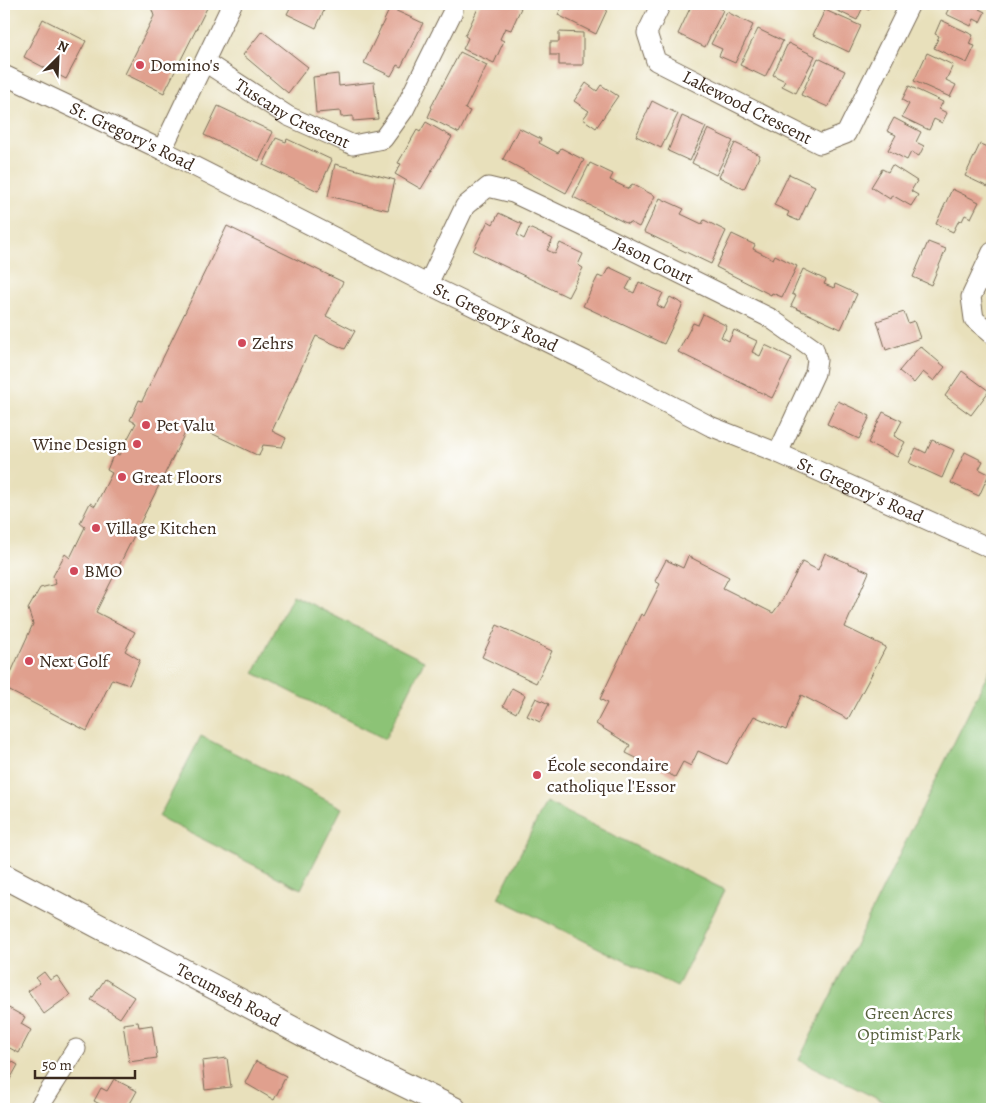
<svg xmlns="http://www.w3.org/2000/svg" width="996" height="1113" viewBox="0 0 996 1113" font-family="Alegreya,serif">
<rect width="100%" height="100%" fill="#fff"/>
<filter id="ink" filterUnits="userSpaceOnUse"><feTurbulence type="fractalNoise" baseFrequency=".02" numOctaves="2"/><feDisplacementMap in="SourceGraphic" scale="10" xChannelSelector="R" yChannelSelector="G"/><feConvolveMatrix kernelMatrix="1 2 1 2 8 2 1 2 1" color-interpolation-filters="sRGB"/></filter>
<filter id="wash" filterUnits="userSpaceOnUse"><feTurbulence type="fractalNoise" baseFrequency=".0096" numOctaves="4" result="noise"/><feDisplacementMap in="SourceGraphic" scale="20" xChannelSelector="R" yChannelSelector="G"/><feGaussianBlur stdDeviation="1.12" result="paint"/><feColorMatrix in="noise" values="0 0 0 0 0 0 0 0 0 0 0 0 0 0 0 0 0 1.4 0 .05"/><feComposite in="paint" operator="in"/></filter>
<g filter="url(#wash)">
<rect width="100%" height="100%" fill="#e8e0bb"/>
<g fill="#8cc376" stroke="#64764a">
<path d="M293 595 424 661 385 739 254 673Z"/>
<path d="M992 665V1109H898L799 1060Z"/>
<path d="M201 736 342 808 301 889 159 817Z"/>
<path d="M546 802 725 890 677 987 498 898Z"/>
</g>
<g id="blocks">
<g fill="#e0a08e">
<path d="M150 4H209L164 93 125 74 154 16Z"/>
<path d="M292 4H327L316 28 287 14Z"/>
<path d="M480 4H512L521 8 511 30 505 28 500 39 504 41 494 63 463 49 468 38 465 36Z"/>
<path d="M563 4H600L608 8 596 34 558 15Z"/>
<path d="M692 4H710L723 10 705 47 678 34Z"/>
<path d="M823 4H873L869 10 863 7 857 20Z"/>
<path d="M951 4H982L979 9 985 12 980 22 974 19 971 26 946 14Z"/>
<path d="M390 8 423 23 401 67 397 65 391 76 364 63Z"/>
<path d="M825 10 861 26 849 52 813 35Z"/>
<path d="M727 12 753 25 735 63 719 56 722 49 711 44Z"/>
<path d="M43 19 86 41 66 79 24 57Z"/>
<path d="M941 20 973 35 969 44 975 46 967 63 934 48 939 36 935 34Z"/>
<path d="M758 29 783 41 765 77 740 65Z"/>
<path d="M262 31 308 67 288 93 243 55Z"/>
<path d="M559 32 583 33V65H559V55H550V42H559Z"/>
<path d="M788 43 815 56 796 93 782 86 785 81 773 75Z"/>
<path d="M460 52 487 65 465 109 470 111 459 133 428 117 432 108 431 107Z"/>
<path d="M927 53 953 65 946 80 956 85 950 97 914 81Z"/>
<path d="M818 58 845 71 828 107 801 95Z"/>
<path d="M338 74 339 86 374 82 378 119 353 121V116L341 117 340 111 316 113 313 77Z"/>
<path d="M586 83 597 91 601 85 618 96 596 128 583 119 589 111 574 101Z"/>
<path d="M909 86 943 102 939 109 947 113 942 123 934 119 929 130 902 117 909 104 902 100Z"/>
<path d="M652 101 678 114 661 148 636 136Z"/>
<path d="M218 106 273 132 259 161 204 135Z"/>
<path d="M682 116 706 127 690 161 668 151Z"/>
<path d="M894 118 921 132 916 142 924 146 919 156 911 152 907 160 888 150 896 135 887 131Z"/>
<path d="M426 122 452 137 421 189 395 174 401 164 398 163 417 130 420 132Z"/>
<path d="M519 128 541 139 539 143 558 153 561 148 584 160 566 193 503 159Z"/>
<path d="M708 129 733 141 716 175 692 163Z"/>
<path d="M276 138 286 142 287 139 332 160 318 191 263 165Z"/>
<path d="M735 143 760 155 744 189 719 177Z"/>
<path d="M980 144 992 149V177L988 187 965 176Z"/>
<path d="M590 163 613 174 610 180 629 189 632 184 655 196 639 227 629 222 628 224 573 197Z"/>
<path d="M335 164 395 180 388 210 328 196Z"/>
<path d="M892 165 917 181 911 191 918 195 911 206 892 195 890 199 871 187 882 169 888 172Z"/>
<path d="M789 174 815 186 799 221 787 216 789 212 774 205Z"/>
<path d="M952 189 979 202 971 218 965 215 962 221 959 220 953 232 936 224Z"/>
<path d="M660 198 684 209 681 214 702 224 704 220 726 231 711 264 644 232Z"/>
<path d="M499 213 522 224 517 235 524 239 529 228 553 239 547 250 555 254 560 243 583 254 578 265 583 268 568 297 473 251 488 221 493 224Z"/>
<path d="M227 226 343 282 326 316 355 331 345 349 316 336 272 431 286 438 282 447 263 445 259 456 190 423 96 612 135 632 125 651 140 660 129 685 112 679 87 731 4 688 33 624 28 609 40 588 56 584 53 576 65 554 70 558 85 527 80 523 90 503 95 506 112 473 107 470 114 453 119 455 136 423 130 420 139 400 142 401Z"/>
<path d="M732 234 755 245 753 249 773 259 775 255 797 266 782 297 772 293 771 295 716 267Z"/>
<path d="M928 242 946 249 931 285 913 277Z"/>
<path d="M609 267 632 278 626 289 634 293 639 282 663 293 657 305 664 309 670 297 683 304 664 344 583 306 598 276 603 278Z"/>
<path d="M803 269 826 280 824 284 834 288 835 284 857 294 841 329 791 306 796 296 792 294Z"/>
<path d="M904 312 908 323 914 321 920 338 886 350 877 321Z"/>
<path d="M703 314 727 326 721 337 729 341 734 330 757 341 752 352 760 356 765 345 792 358 772 398 678 352 693 323 698 325Z"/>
<path d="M920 346 945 367 934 381 923 372 914 383 899 371Z"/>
<path d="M962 371 989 391 971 415 945 396Z"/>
<path d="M838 401 870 416 859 439 827 424Z"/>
<path d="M883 412 902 421 894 436 905 442 897 457 868 443Z"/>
<path d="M932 440 954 450 942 478 909 463 916 448 926 453Z"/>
<path d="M965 452 983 461 979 469 989 474 979 496 951 483Z"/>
<path d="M825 553 869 572 845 627 886 647 848 719 801 695 786 730 754 716 727 764 698 751 691 766 683 762 675 777 626 753 630 745 596 724 607 703 600 699 641 614 644 616 660 584 655 581 666 560 683 568 688 556 729 577 723 588 773 613 781 602 802 562 818 570Z"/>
<path d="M497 625 552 651 536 683 482 657Z"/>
<path d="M512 688 525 695 516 713 503 706Z"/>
<path d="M536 698 549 704 540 722 527 716Z"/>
<path d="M44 972 50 980 57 976 70 995 44 1014 28 991 40 983 36 978Z"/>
<path d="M105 979 134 997 120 1018 91 1000Z"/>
<path d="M5 1006 25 1017 21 1024 31 1030 19 1053 4 1045Z"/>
<path d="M138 1022 139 1027 152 1025 157 1058 129 1062 123 1024Z"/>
<path d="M4 1057 18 1065 4 1090Z"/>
<path d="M227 1058 231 1087 205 1090 202 1061Z"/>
<path d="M256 1061 286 1076 274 1100 245 1083Z"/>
<path d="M114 1079 137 1091 127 1109H109L94 1101 101 1088 107 1091Z"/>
</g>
</g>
</g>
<g filter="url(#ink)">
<use href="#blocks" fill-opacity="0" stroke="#786a55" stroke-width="1"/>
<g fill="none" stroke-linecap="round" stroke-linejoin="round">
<g stroke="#786a55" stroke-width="21">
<g id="minor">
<path id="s1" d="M661 4 647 33 656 61 820 144 846 134 910 4"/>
<path id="s2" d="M205 62 288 116 353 145 383 139 404 110 453 11V4"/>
<path id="s3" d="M4 75 162 150 417 279 588 362 710 426 778 453 992 549"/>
<path d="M162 150 232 4"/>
<path d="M992 252 971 297 974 319 992 334"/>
<path id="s4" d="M428 284 465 206 488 187 513 193 610 239 770 318 814 349 817 360 815 373 778 453"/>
<path d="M38 1109 76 1049"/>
</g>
</g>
<g stroke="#786a55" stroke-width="26">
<g id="major">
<path id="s5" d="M4 876 333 1050 454 1109"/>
</g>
</g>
<use href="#minor" stroke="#fff" stroke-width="19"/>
<use href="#major" stroke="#fff" stroke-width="24"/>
</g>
</g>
<g fill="#d1495b" stroke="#fff" stroke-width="2">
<circle cx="140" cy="65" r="5"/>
<circle cx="242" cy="343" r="5"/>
<circle cx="146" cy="425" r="5"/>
<circle cx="137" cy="444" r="5"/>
<circle cx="122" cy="477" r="5"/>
<circle cx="96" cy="528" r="5"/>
<circle cx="74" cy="571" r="5"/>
<circle cx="29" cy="661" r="5"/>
<circle cx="537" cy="775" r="5"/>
</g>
<g text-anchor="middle" stroke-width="5" stroke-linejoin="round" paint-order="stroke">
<g font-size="18" fill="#3b2a1e" stroke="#fff" text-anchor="start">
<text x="150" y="71">Domino's</text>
<text x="252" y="349">Zehrs</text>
<text x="156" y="431">Pet Valu</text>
<text x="127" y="450" text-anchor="end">Wine Design</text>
<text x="132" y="483">Great Floors</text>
<text x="106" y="534">Village Kitchen</text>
<text x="84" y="577">BMO</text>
<text x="39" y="667">Next Golf</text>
<text x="547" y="771">École secondaire<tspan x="547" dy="21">catholique l'Essor</tspan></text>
</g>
<g font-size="18" fill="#3b2a1e" stroke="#fff">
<text dy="6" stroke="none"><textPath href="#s1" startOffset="164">Lakewood Crescent</textPath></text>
<text dy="6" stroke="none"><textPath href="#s2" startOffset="102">Tuscany Crescent</textPath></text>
<text dy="6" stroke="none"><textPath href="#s3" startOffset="142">St. Gregory's Road</textPath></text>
<text dy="6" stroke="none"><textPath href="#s4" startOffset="298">Jason Court</textPath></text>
<text dy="6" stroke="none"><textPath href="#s3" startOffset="548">St. Gregory's Road</textPath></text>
<text dy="6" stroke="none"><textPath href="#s3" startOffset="952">St. Gregory's Road</textPath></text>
<text dy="6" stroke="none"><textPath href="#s5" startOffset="254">Tecumseh Road</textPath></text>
</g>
<g font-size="18" fill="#57603d" stroke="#fff">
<text x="909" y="1019">Green Acres<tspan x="909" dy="21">Optimist Park</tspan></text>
</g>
</g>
<rect width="996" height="1113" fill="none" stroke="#fff" stroke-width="20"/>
<g transform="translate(58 58) rotate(24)" stroke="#ffffff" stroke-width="4" paint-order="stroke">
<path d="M0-4L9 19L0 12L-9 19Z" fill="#3b2a1e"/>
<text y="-8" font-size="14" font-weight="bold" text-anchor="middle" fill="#3b2a1e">N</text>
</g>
<path d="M35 1070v8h100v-8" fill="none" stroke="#3b2a1e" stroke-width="2.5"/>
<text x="42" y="1070" font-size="15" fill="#3b2a1e" stroke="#ffffff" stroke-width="4" paint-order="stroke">50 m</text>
</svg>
